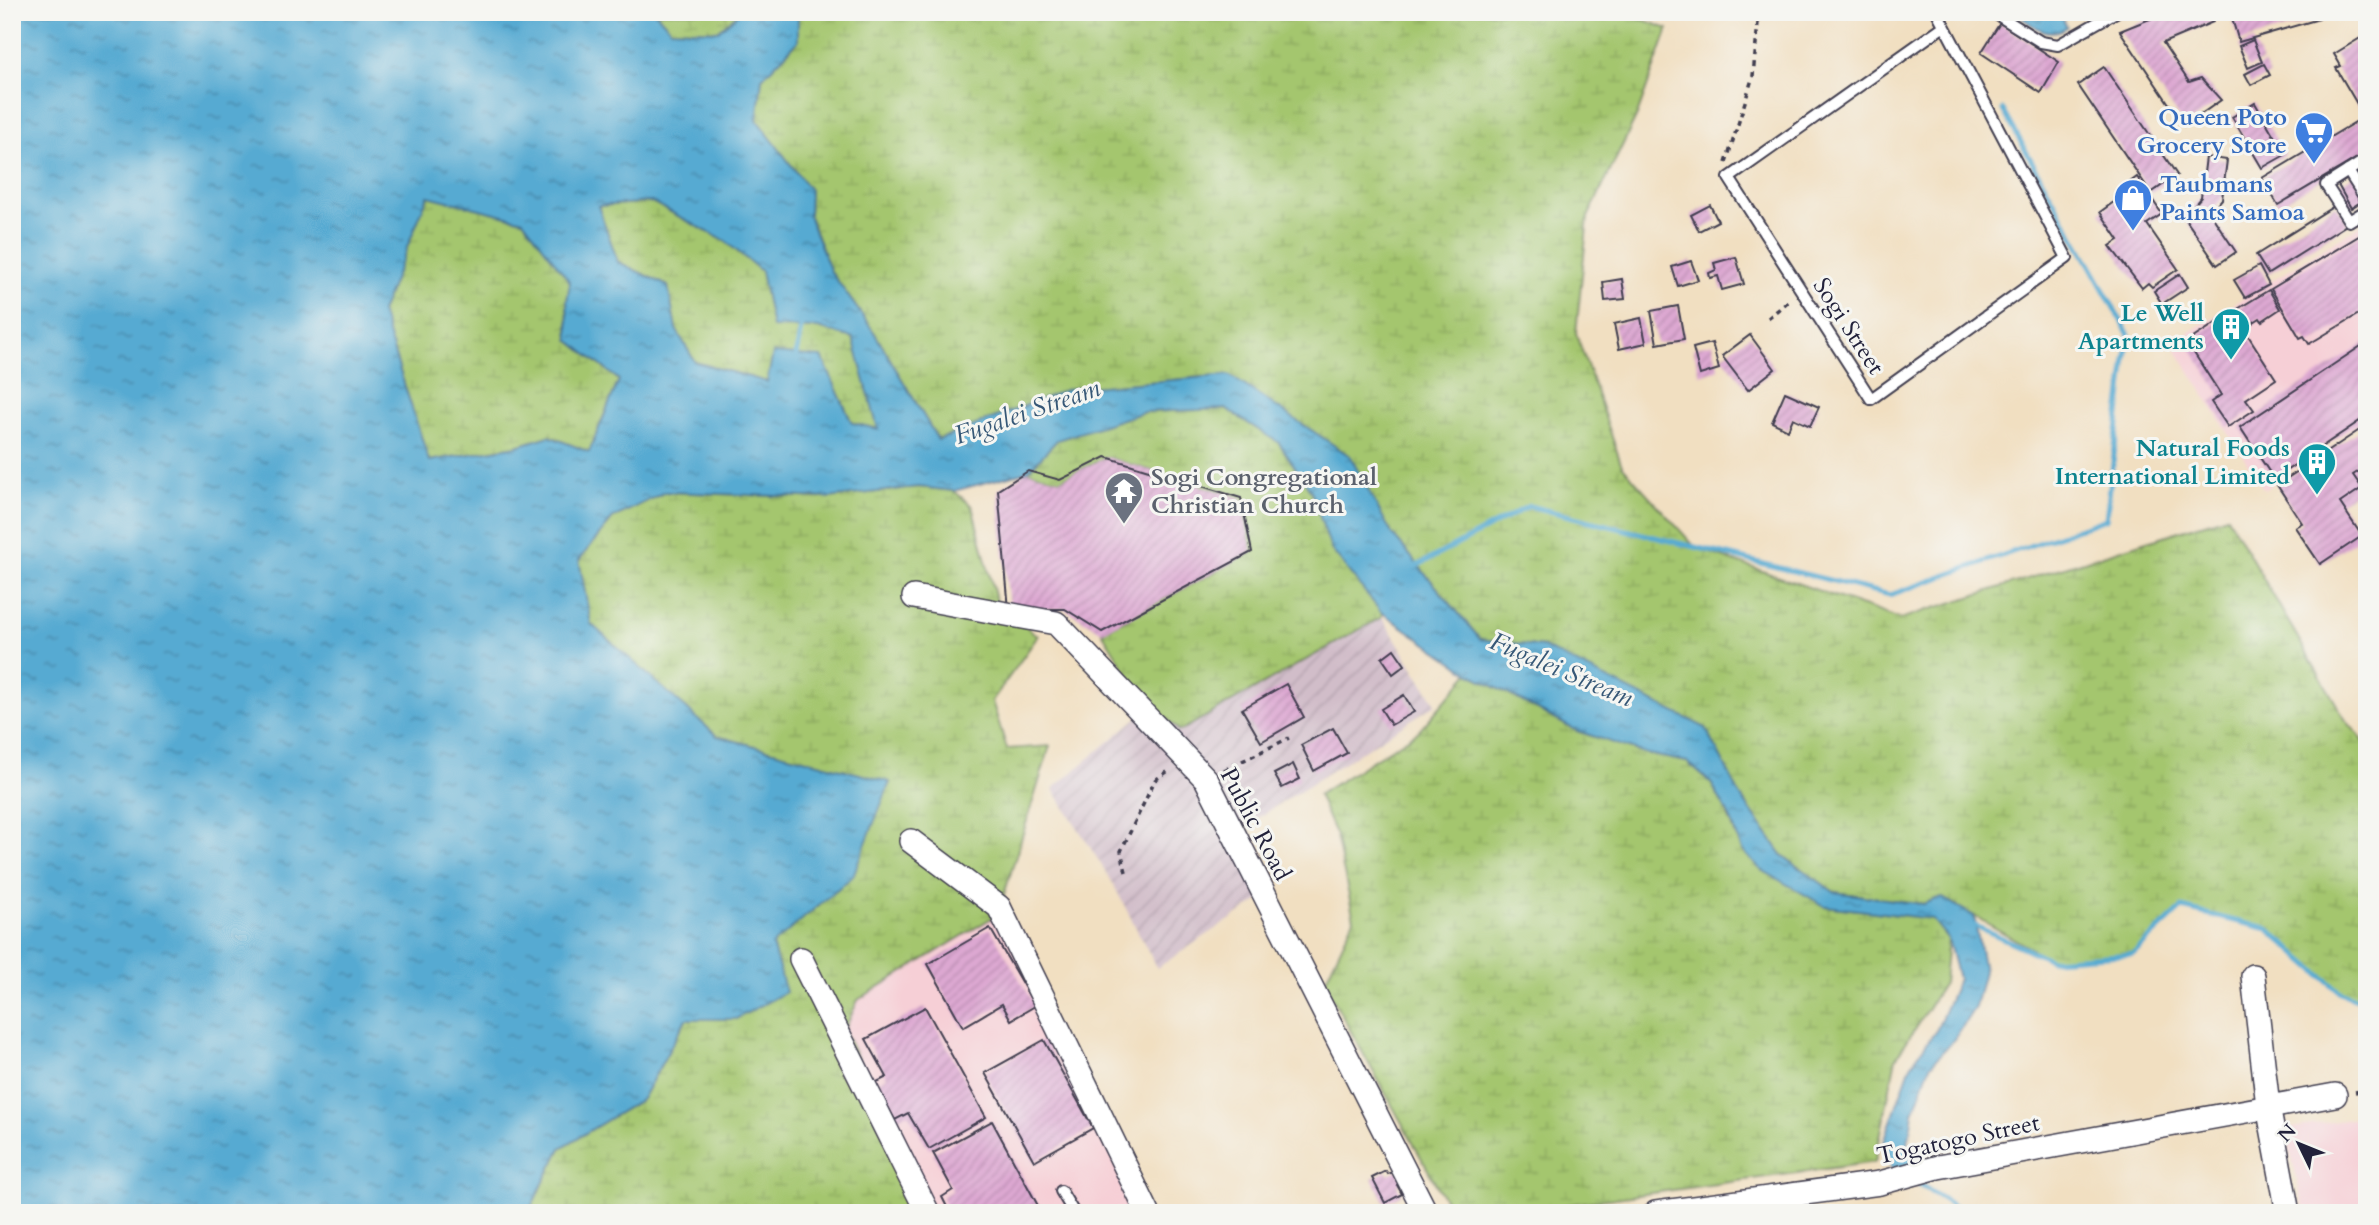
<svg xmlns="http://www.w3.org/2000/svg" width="2379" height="1225" viewBox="0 0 2379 1225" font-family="Cardo,serif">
<defs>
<pattern id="industrial-furrows" width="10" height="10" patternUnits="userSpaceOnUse" patternTransform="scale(1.75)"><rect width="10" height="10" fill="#d1bdc9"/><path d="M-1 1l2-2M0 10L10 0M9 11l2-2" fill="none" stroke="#b3a2ae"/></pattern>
<pattern id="wetland-marsh" width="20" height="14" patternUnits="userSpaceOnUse" patternTransform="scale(1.75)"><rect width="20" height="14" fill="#a4c66e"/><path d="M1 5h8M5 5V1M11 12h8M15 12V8" fill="none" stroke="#8daa60"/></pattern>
<pattern id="water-ripples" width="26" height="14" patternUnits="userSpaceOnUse" patternTransform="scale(1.75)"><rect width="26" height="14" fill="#57aad2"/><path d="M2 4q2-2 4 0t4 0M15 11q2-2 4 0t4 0" fill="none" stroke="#488aac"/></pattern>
<pattern id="building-hatch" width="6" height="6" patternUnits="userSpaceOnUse" patternTransform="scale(1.75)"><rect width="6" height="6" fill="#dda8d2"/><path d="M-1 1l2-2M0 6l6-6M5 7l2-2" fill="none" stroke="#bd90b5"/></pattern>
</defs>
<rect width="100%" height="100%" fill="#f6f6f2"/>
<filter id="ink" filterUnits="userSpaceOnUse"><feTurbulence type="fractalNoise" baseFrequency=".0143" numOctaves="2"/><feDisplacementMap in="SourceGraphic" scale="14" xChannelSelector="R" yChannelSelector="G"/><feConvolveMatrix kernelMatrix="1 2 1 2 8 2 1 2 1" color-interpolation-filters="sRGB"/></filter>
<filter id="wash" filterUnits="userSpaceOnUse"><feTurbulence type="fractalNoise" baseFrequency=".00686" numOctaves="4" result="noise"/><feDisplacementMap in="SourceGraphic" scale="28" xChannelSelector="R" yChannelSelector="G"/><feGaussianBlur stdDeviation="1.57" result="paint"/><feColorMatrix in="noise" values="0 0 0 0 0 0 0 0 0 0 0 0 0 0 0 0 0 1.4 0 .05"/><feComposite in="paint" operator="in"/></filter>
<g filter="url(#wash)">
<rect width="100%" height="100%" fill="#f1dfc1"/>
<g fill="#f6cfd6">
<path d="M2367 221V418L2264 490 2172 343Z"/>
<path d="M998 914 1143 1213H934L844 1031 858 1001Z"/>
<path d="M2357 1118H2367V1213H2305L2285 1129Z"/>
</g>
<path fill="url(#industrial-furrows)" d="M1382 617 1436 704 1243 827 1278 888 1157 968 1111 880 1053 789 1151 706 1180 731Z"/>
<g fill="url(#wetland-marsh)" stroke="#637454" stroke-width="2">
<path d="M655 12H740L718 31 671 29Z"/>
<path d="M798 12H1623L1668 29 1637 115 1588 217 1576 333 1622 466 1696 548 1900 619 2227 516 2345 719 2367 745V1004L2339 991 2268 929 2183 908 2133 954 2051 960 1941 897 1923 904 1834 892 1783 856 1741 797 1543 647 1480 639 1392 534 1229 375 1068 389 938 440 874 332 831 272 809 216 810 190 757 120 762 78 798 41Z"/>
<path d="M428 195 523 220 571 282 567 301 569 340 619 380 589 452 549 436 517 446 429 461 381 312Z"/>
<path d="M652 202 725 241 761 271 772 326 818 328 853 338 879 429 852 423 822 357 767 382 695 362 676 329 668 286 618 262 598 206Z"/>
<path d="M1226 409 1279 443 1311 491 1331 549 1381 612 1382 617 1180 731 1151 706 1132 681 1102 632 1252 552 1241 498 1106 457 1060 480 1028 471 1057 440 1144 412Z"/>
<path d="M918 487 954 491 972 506 997 604 1038 636 992 701 1007 749 1050 746 998 914 858 1000 844 1031 934 1213H528L561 1148 642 1099 686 1019H736L772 945 890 783 717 736 590 624 579 560 613 518 665 492 828 498Z"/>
<path d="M1469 673 1577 731 1647 754 1687 762 1711 783 1725 808 1742 850 1825 906 1932 918 1948 939 1944 983 1896 1058 1875 1162 1508 1213H1452L1324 983 1354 919 1336 836 1318 795 1419 731Z"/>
</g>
<g fill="url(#water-ripples)" stroke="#3c6686" stroke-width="2" fill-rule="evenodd">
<path d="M12 12H655L671 29 718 31 740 12H798V41L762 78 757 120 810 190 809 217 831 272 874 332 938 440 1068 389 1229 375 1350 456 1392 534 1480 639 1543 647 1706 728 1741 797 1783 856 1834 892 1923 904 1941 897 1974 916 1984 971 1975 1007 1955 1038 1930 1066 1913 1113 1908 1144 1919 1178 1896 1185 1884 1141 1911 1065 1937 1029 1958 979 1948 939 1932 919 1825 906 1760 869 1742 850 1729 815 1711 783 1687 762 1647 754 1577 731 1469 673 1381 612 1331 549 1311 491 1279 443 1226 409 1144 412 1057 440 1028 471 954 491 918 487 828 498 665 492 613 518 579 560 591 624 717 736 890 782 853 876 772 945 786 992 736 1019H686L642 1099 561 1148 528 1213H12ZM428 196 523 220 570 282 567 301 569 340 619 380 589 452 549 436 517 446 429 461 381 312ZM652 202 725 241 761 271 772 327 818 328 853 338 878 429 852 423 822 357 773 353 767 382 695 362 676 329 668 286 618 262 598 206Z"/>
<path d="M2014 12H2059L2067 27C2046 40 2031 24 2014 12Z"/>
</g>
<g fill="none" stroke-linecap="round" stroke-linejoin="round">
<g stroke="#57aad2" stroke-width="5">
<path d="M795 361 802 322"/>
<path d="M1413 568 1529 506 1890 595 2106 519 2129 335 2003 110"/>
<path d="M1971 924 2051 960 2133 954 2182 908 2268 929 2339 991 2367 1004"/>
<path d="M1914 1181 1965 1213"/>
</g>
</g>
<g id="blocks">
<g fill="url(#building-hatch)">
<path d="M2167 12H2207L2213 22 2163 43 2189 82 2201 78 2221 100 2184 126 2120 31Z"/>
<path d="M2230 12H2317L2319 19 2239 42Z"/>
<path d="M2000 23 2059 62 2041 93 1981 53Z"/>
<path d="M2367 34V109L2365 106 2360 109 2336 68 2341 66 2334 54Z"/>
<path d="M2253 40 2262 62 2248 68 2239 46Z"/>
<path d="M2264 64 2270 75 2251 85 2245 74Z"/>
<path d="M2104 67 2177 175 2151 193 2078 85Z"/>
<path d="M2255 103 2285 155 2262 168 2232 117Z"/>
<path d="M2367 115V152L2278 205 2262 178Z"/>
<path d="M2206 157 2227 160 2222 199 2210 213 2236 252 2217 265 2184 217 2201 197Z"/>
<path d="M2367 167V198L2351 208 2338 185Z"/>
<path d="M2137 177 2162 214 2147 224 2178 269 2152 287 2148 283 2142 288 2110 246 2119 240 2100 212 2122 196 2118 191Z"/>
<path d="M1710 205 1718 221 1699 231 1691 215Z"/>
<path d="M2336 205 2348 224 2268 274 2256 255Z"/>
<path d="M2367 231V309L2309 344 2304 336 2300 338 2271 289Z"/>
<path d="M1736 257 1744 284 1722 290 1718 276 1710 278 1709 273 1716 270 1714 263Z"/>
<path d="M1691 261 1698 280 1678 286 1672 267Z"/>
<path d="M2259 266 2269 285 2245 298 2234 280Z"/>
<path d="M2180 274 2188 287 2162 304 2154 291Z"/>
<path d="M1622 279 1625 299 1605 301 1603 282Z"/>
<path d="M2269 290 2280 309 2262 321 2260 318 2246 327 2236 310Z"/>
<path d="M1678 306 1684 339 1657 344 1651 311Z"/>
<path d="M2233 312 2276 379 2246 399 2254 410 2228 427 2211 402 2221 395 2187 342Z"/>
<path d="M1641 318 1646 343 1619 349 1614 324Z"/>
<path d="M1750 335 1775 369 1748 390 1722 356Z"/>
<path d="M2367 342V416L2274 479 2240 427Z"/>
<path d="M1712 343 1719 369 1700 375 1693 348Z"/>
<path d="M1785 392 1819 407 1810 426 1793 418 1788 430 1772 422Z"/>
<path d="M2367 425V466L2353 475 2362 488 2340 503 2362 536 2320 564 2295 527 2302 523 2277 485Z"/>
<path d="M1106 457 1241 498 1252 552 1102 632 1065 609H1009L998 490 1028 471 1060 480Z"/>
<path d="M1394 649 1405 665 1393 674 1382 658Z"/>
<path d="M1286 684 1304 717 1261 742 1242 709Z"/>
<path d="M1404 695 1414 712 1391 725 1381 709Z"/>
<path d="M1333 728 1347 753 1314 771 1301 745Z"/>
<path d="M1293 764 1300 779 1282 788 1274 774Z"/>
<path d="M990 928 1035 1006 1011 1020 1002 1004 963 1027 928 964Z"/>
<path d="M925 1007 986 1117 929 1149 908 1113 895 1120 875 1083 887 1077 866 1039Z"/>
<path d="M1044 1040 1093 1128 1034 1161 985 1073Z"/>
<path d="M992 1121 1042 1213H950L942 1197 953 1190 933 1153Z"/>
<path d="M1398 1170 1404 1181 1397 1185 1402 1194 1385 1203 1372 1178 1386 1171 1388 1174Z"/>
</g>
</g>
</g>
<g filter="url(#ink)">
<use href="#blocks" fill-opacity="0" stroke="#413e4f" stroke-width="2"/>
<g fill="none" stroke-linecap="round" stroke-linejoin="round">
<g stroke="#413e4f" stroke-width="14">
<g id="service">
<path d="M1937 12 2067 258 1871 399 1729 178 1944 26"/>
<path d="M1993 12 2041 42 2058 45 2116 12"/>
<path d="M2367 159 2326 185 2349 221 2367 210"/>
<path d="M2348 171 2367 201"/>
<path d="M1061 1191 1074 1213"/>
</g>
</g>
<g stroke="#413e4f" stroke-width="26">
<g id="minor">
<path d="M914 597 1056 623 1206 779 1426 1213"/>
<path d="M911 841 999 907 1148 1213"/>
<path d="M801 959 928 1213"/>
<path d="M2253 976 2268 1106 2288 1213"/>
<path d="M1656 1213 1880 1183 1938 1167 2335 1095"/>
</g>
</g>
<g stroke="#413e4f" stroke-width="3.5" stroke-dasharray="5 5" stroke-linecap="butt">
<path d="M1726 163 1753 76 1759 12"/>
<path d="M1768 318 1790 300"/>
<path d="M1224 770 1289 738"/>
<path d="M1126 872 1121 851 1155 780 1170 770"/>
<path d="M2355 1092 2367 1090"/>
</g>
<use href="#service" stroke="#fff" stroke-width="10"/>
<use href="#minor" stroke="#fff" stroke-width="23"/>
</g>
</g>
<defs>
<g id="supermarket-pin" transform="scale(2.0125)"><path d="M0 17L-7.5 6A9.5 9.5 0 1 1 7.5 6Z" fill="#3f7fe0" stroke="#f6f6f2"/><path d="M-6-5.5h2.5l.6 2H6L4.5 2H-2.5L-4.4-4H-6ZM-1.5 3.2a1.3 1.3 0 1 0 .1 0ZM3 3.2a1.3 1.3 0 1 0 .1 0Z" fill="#fff"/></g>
<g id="shop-pin" transform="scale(2.0125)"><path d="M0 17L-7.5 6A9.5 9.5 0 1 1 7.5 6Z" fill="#3f7fe0" stroke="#f6f6f2"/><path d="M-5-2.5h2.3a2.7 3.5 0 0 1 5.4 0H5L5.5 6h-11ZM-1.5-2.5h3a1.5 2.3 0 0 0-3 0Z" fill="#fff"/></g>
<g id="building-pin" transform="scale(2.0125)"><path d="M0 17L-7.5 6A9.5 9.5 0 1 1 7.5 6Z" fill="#0f9aa8" stroke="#f6f6f2"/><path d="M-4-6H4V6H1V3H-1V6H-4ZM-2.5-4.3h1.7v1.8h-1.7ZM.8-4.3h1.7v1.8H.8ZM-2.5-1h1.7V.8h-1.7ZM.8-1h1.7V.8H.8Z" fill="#fff"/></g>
<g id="temple-pin" transform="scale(2.0125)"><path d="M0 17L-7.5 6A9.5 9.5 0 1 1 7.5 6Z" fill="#6b7280" stroke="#f6f6f2"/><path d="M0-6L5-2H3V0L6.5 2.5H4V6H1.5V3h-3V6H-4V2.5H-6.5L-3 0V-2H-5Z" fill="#fff"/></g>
</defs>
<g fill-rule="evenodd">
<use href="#supermarket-pin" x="2314" y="131"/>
<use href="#shop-pin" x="2133" y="198"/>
<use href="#building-pin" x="2231" y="327"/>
<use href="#building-pin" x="2317" y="462"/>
<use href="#temple-pin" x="1124" y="491"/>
</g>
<g text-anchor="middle" stroke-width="6" stroke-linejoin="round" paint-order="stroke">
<g font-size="24" font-weight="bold" fill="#366cbe" stroke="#f6f6f2" text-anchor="end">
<text x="2287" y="125">Queen Poto<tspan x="2287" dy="28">Grocery Store</tspan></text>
<text x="2160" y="192" text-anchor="start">Taubmans<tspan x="2160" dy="28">Paints Samoa</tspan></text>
</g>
<g font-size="24" font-weight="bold" fill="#0d838f" stroke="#f6f6f2" text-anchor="end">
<text x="2204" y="321">Le Well<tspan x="2204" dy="28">Apartments</tspan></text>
<text x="2290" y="456">Natural Foods<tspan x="2290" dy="28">International Limited</tspan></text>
</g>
<g font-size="24" fill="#22223b" stroke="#f6f6f2">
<text transform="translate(1849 326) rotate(57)" y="8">Sogi Street</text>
<text transform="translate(1256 824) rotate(62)" y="8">Public Road</text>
<text transform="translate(1958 1139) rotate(-12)" y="8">Togatogo Street</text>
</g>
<g font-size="24" font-weight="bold" fill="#5b616d" stroke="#f6f6f2" text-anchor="start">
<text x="1151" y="485">Sogi Congregational<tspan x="1151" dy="28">Christian Church</tspan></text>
</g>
<g font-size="26" font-style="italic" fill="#375877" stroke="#f6f6f2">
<text transform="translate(1027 411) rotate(-19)" y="9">Fugalei Stream</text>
<text transform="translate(1562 669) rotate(23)" y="9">Fugalei Stream</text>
</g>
</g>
<rect width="2379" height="1225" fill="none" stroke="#f6f6f2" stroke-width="42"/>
<g transform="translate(2299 1144) rotate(313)" stroke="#f6f6f2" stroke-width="5" paint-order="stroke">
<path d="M0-5L12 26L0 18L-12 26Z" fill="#22223b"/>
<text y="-10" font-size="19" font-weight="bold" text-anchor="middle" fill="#22223b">N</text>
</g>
</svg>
